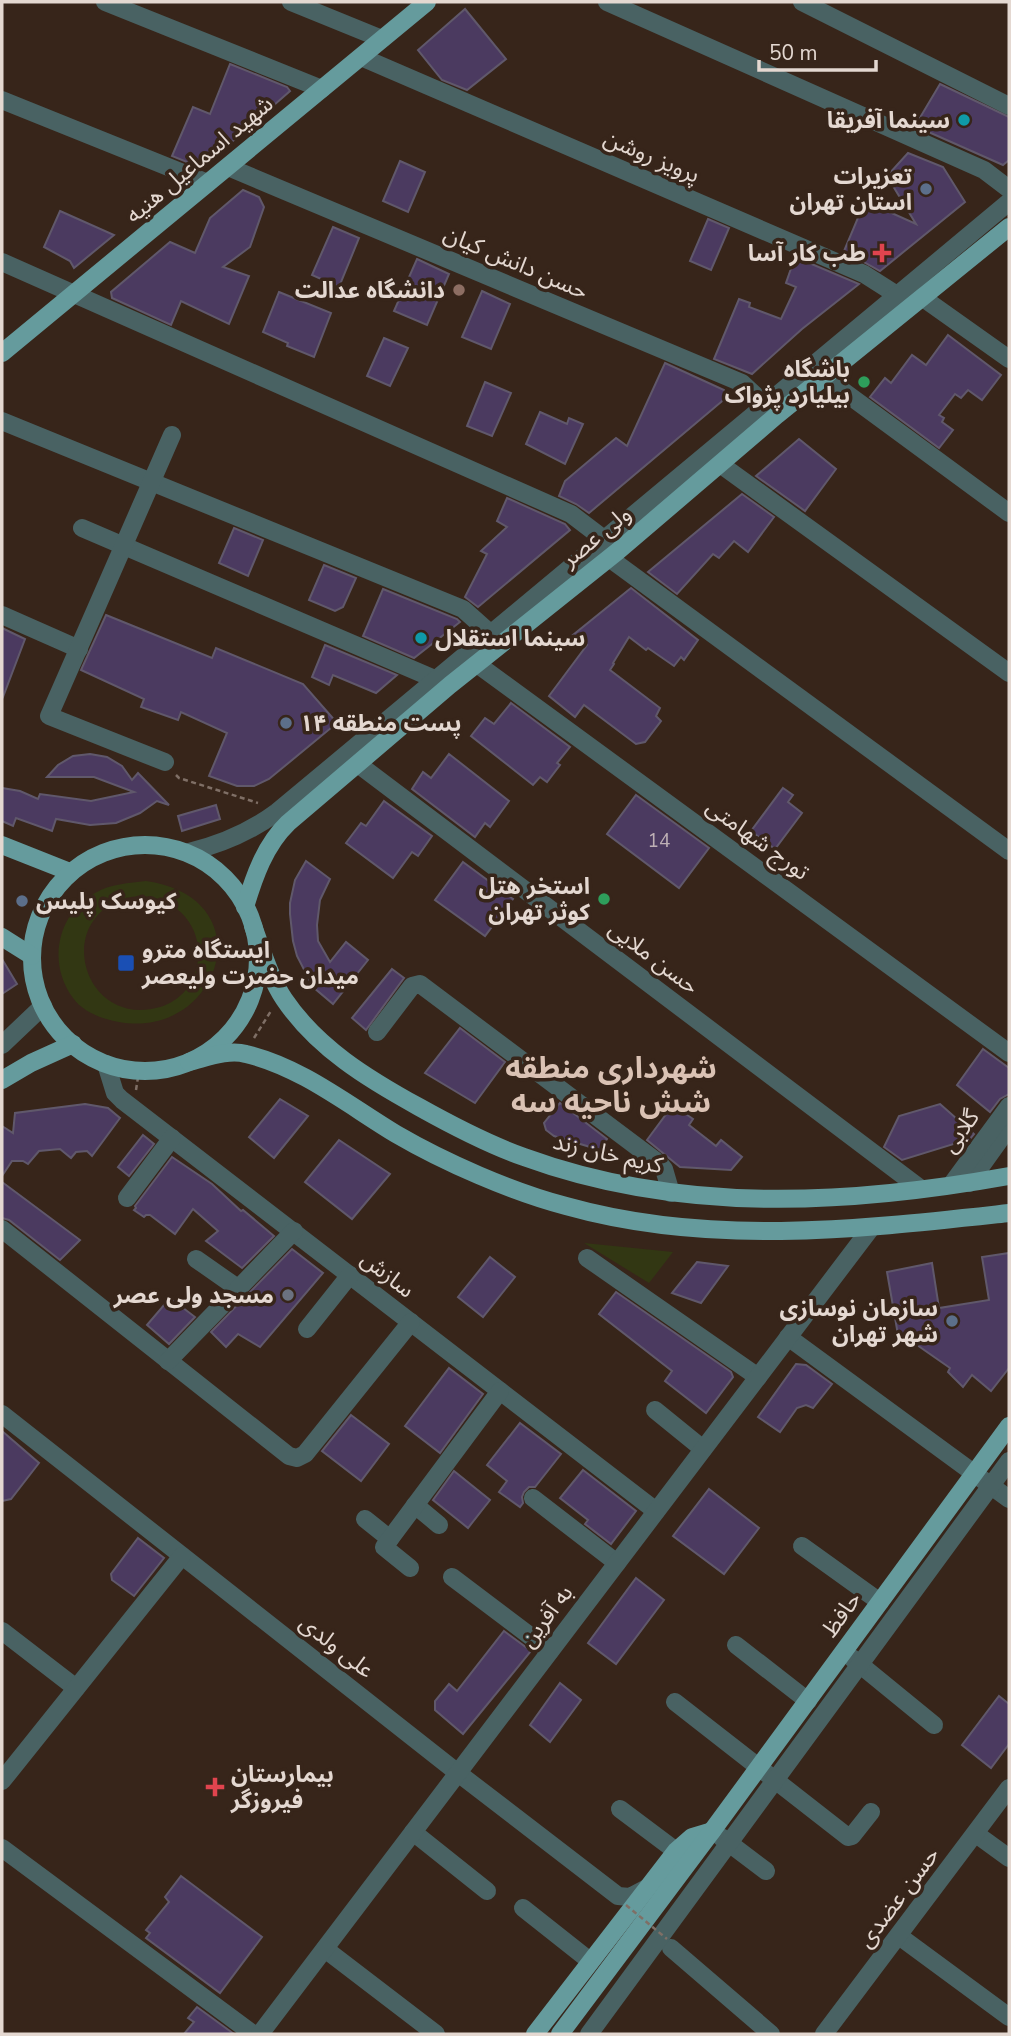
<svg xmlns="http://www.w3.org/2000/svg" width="1011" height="2036" viewBox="0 0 1011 2036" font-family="'Nunito Sans','Noto Sans Arabic',sans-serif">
<rect width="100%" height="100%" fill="#37251a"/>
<g fill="#323713" fill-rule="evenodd">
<path d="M146 881C266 898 220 1040 119 1022 102 1019 83 1012 73 998 47 963 57 914 95 893 110 884 129 883 146 881ZM143 896C150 897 158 898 164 901 193 914 206 946 194 976 189 990 175 1003 160 1007 87 1029 52 926 122 899 129 897 136 896 143 896Z"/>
<path d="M584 1243 673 1252 649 1283Z"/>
</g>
<g fill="#4b3a60" stroke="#60586b" stroke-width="2">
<path d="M465 9 506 59 467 90 442 80 418 50Z"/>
<path d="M230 64 287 87 290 91 202 168 172 156 193 107 210 114Z"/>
<path d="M940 84 1009 117V160L1003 165 915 126Z"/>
<path d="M908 153 943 167 965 202 880 271 844 251 865 201 916 224 887 176Z"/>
<path d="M400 161 425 172 408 212 383 201Z"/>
<path d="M243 190 259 197 264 207 250 247 223 267 249 276 229 324 181 301 171 325 112 298 111 292 170 242 195 253 210 218Z"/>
<path d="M60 211 114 235 74 268 70 261 44 247Z"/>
<path d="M708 219 729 228 711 270 690 261Z"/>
<path d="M333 227 359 238 339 287 312 275Z"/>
<path d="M795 257 859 284 802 329 752 374 714 359 739 299 750 303 749 307 781 319 796 287 786 283Z"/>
<path d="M417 259 449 274 427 325 394 311Z"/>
<path d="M482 291 510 304 491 349 462 337Z"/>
<path d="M279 292 331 313 314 357 287 346 288 343 263 332Z"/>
<path d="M948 335 1001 375 982 400 968 390 961 398 955 394 939 415 944 418 942 422 953 430 939 448 870 397 885 378 891 383 912 355 926 365Z"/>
<path d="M384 338 408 348 390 386 367 376Z"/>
<path d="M665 363 724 390 727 397 589 513 576 504 559 496 565 481 616 438 627 446Z"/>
<path d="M485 382 511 393 492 436 467 426Z"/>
<path d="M540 412 567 424 569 418 583 424 565 464 526 444Z"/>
<path d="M799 439 836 469 805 511 756 476Z"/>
<path d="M742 494 774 517 748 552 734 541 719 558 713 554 677 594 648 572Z"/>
<path d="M507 498 565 524 570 530 478 607 465 597 487 554 481 551 507 527 497 521Z"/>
<path d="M234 528 263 540 248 576 219 563Z"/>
<path d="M324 565 356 578 343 607 335 611 309 600Z"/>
<path d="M631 588 698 640 684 660 681 657 674 666 648 648 646 650 629 637 613 663 614 664 610 670 660 708 656 716 661 721 645 742 636 744 584 705 575 717 549 696 587 645 573 635Z"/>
<path d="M383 589 457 619 460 622 414 658 363 636Z"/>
<path d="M106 615 212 658 216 648 303 684 337 723 269 779 254 786H237L209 776 227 733 181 712 178 720 141 707 144 699 81 670Z"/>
<path d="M2 628 25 639 3 697 2 696Z"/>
<path d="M325 645 397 675 376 693 333 675 329 685 312 677Z"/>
<path d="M511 703 570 747 557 763 560 765 547 782 540 777 533 785 471 736 485 718 494 724Z"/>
<path d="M90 754 107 757 122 766 132 780 138 773 169 805 157 801 140 813 116 823 90 825 56 819 52 831 16 818 13 826 2 821V788L20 791 38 799 40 794 91 801 134 792 94 777H47L58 765 73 756Z"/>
<path d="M449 754 509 801 490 827 485 823 475 837 412 789 423 772 431 778Z"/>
<path d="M783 788 793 795 788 802 802 813 775 849 751 831Z"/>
<path d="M636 795 709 848 679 888 607 834Z"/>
<path d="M384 801 432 836 418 856 412 852 393 878 346 843 361 823 366 826Z"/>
<path d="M216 805 220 819 182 831 178 816Z"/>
<path d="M306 861 330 879 320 900 317 925 318 941 330 962 346 942 368 960 333 1004 313 987 297 956 293 941 290 914V903L295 880Z"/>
<path d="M463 862 513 899 485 936 435 900Z"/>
<path d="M2 959 17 984 2 994Z"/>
<path d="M392 969 404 978 366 1030 352 1018Z"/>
<path d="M460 1028 505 1062 475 1103 425 1073Z"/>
<path d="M983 1049 1009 1068V1094L1000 1099 990 1112 957 1085Z"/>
<path d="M280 1099 308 1116 274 1158 249 1137Z"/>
<path d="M560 1103 607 1139 600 1150 554 1136 546 1130 544 1123Z"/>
<path d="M85 1104 108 1108 120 1118 92 1156 87 1151 76 1152 71 1158 60 1149 39 1151 28 1164 23 1161H12L2 1176V1126L13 1133 15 1113Z"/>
<path d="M940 1104 974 1134 970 1139 902 1160 884 1147 899 1116Z"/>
<path d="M673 1105 693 1119 689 1125 716 1146 721 1140 742 1157 731 1170 680 1167 647 1140Z"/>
<path d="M143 1135 154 1144 129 1176 118 1167Z"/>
<path d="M339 1140 390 1174 352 1219 305 1182Z"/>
<path d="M172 1157 212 1184 241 1211 243 1210 274 1236 242 1268 206 1241 218 1231 193 1209 175 1234 150 1215H146L144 1217 134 1210 136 1208 135 1206Z"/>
<path d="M2 1182 80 1240 60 1260 9 1220 2 1218Z"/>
<path d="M292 1249 323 1273 260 1347 238 1334 226 1347 211 1332Z"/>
<path d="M1009 1253V1368L991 1391 972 1375 963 1387 948 1372 950 1368 904 1336 898 1335 887 1272 932 1263 939 1308 989 1300 982 1257Z"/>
<path d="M490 1257 515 1277 483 1317 458 1297Z"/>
<path d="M697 1262 728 1266 701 1303 672 1293Z"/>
<path d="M616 1292 731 1372 733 1377 706 1413 665 1381 672 1371 599 1314Z"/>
<path d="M170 1298 195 1317 169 1344 147 1325Z"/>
<path d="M796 1364 806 1365 832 1384 813 1408 806 1405 797 1408 780 1432 758 1417Z"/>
<path d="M449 1368 483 1394 440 1453 405 1426Z"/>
<path d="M351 1415 389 1444 361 1481 322 1451Z"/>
<path d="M520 1423 561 1454 535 1487H529L524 1492 522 1497 523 1503 520 1507 499 1492 507 1481 487 1465Z"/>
<path d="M2 1431 39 1463 11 1499 2 1501Z"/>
<path d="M583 1470 636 1511 611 1544 585 1524 588 1520 560 1498Z"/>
<path d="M454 1471 490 1500 468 1528 433 1500Z"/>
<path d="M709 1489 759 1528 724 1574 673 1536Z"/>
<path d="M138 1538 164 1558 134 1596 112 1580 111 1574Z"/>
<path d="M636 1578 664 1600 616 1664 588 1643Z"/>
<path d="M504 1631 531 1651 463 1734 435 1710V1701L449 1684 457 1691Z"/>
<path d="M560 1683 581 1700 550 1742 530 1725Z"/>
<path d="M999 1696 1009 1704V1744L991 1768 962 1745Z"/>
<path d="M181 1876 262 1937 220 1993 146 1938 150 1933 146 1930 169 1902 165 1897Z"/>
<path d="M197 2007 234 2034H184L194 2022 188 2018Z"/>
</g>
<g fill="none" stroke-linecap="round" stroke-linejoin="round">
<g stroke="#7f6f66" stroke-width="2.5" stroke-dasharray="5 3.5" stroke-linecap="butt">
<path d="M176 775 179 778 258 803"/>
<path d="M254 1038 271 1011"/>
<path d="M136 1090 139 1071"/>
</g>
<g stroke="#496263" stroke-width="18">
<path d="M105 2 322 89"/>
<path d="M291 2 382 39"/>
<path d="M607 2 984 170 1009 189"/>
<path d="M802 2 1009 106"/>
<path d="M361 57 864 274 897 295 923 298 1009 359"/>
<path d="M2 100 208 183"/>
<path d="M228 167 742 383 774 413"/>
<path d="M2 262 571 514 613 546"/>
<path d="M824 377 1009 513"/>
<path d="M2 421 463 609 500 642"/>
<path d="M720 464 1009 673"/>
<path d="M82 528 444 683"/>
<path d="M609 558 1009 851"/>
<path d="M2 615 79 649"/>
<path d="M477 664 1009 1053"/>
<path d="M165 762 49 716 172 435"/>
<path d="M358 764 921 1189"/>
<path d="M189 852C222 844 250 832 277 812L1009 202"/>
<path d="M377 1032 412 986 420 984 660 1164 664 1169 671 1193"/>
<path d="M2 1045 43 1006"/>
<path d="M106 1064 115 1093 122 1100 656 1511"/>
<path d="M969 1183 1009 1127"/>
<path d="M951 1185 1009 1106"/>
<path d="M127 1198 172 1138"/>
<path d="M2 1229 289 1456 297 1458 305 1454 411 1322"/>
<path d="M587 1258 758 1377"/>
<path d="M196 1259 239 1289"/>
<path d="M307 1329 350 1275"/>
<path d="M788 1337 1009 1499"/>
<path d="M168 1361 294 1231"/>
<path d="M655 1410 703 1449"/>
<path d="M2 1414 458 1773 618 1896 630 1897 647 1888"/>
<path d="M533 1498 617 1563"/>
<path d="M415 1505 439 1525"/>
<path d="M365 1519 390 1539"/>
<path d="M802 1546 880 1602"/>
<path d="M410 1568 384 1547 500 1391"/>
<path d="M452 1577 550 1651"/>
<path d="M2 1631 76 1688"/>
<path d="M736 1645 808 1701"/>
<path d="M852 1658 934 1725"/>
<path d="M675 1702 848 1837 852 1836 871 1812"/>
<path d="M2 1781 182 1556"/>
<path d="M620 1809 676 1851"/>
<path d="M413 1832 487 1891"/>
<path d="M976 1834 1009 1858"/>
<path d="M721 1837 766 1871"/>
<path d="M2 1848 253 2034"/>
<path d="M523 1908 590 1961"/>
<path d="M899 1936 1009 2017"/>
<path d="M671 1948 771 2034"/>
<path d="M325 1949 436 2034"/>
<path d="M260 2034 871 1228"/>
<path d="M589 2034 1009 1461"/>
<path d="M824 2034 1009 1788"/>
</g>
<g stroke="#659b9d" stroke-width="18">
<path d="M2 353 427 2"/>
<path d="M2 845 70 872"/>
<circle cx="145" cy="958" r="113"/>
<path d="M245 907C254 877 265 845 288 823L450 685 618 551 777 415 1009 227"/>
<path d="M253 926C262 950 270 978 284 999 317 1048 368 1079 419 1107 453 1126 487 1144 524 1157 680 1214 848 1205 1009 1176"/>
<path d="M2 937 32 956"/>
<path d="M189 1062C206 1058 228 1049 246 1054 301 1067 348 1105 396 1134 444 1162 512 1192 566 1206 712 1247 862 1229 1009 1213"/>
<path d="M2 1080 31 1063 73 1044"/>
<path d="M535 2034 676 1851 692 1837 712 1831"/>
<path d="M560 2034 712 1831 1009 1426"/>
</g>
<path stroke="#7f6f66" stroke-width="2.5" stroke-dasharray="5 3.5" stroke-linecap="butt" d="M626 1905 667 1939"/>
</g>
<g fill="#0f9aa8" stroke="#37251a" stroke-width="2.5">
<circle cx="964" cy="120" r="7"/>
<circle cx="421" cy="638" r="7"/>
</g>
<g fill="#5c6f8a" stroke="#37251a" stroke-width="2.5">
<circle cx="926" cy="189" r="7"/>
<circle cx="286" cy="723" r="7"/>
<circle cx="22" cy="901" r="7"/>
<circle cx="952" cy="1321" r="7"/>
</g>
<g fill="#e0444e" stroke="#37251a" stroke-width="2.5">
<path d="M878.5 242.5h7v7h7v7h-7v7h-7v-7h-7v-7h7z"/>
<path d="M211.5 1776.5h7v7h7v7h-7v7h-7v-7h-7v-7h7z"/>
</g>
<circle fill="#8d6e63" stroke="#37251a" stroke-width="2.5" cx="459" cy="290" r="7"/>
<g fill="#2e9e5b" stroke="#37251a" stroke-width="2.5">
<circle cx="864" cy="382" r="7"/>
<circle cx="604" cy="899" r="7"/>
</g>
<rect fill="#1a4fb4" stroke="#37251a" stroke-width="2.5" x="117" y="954" width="18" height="18" rx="3.5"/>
<circle fill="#6b7280" stroke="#37251a" stroke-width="2.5" cx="288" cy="1295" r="7"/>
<g text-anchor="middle" stroke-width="7" stroke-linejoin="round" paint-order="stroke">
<g font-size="19" fill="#beb0b5">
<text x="659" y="847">14</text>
</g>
<g font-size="23" font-weight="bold" fill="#e4d8d1" stroke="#37251a" text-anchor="end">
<text x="950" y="128">سینما آفریقا</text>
<text x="912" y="184">تعزیرات<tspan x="912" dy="26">استان تهران</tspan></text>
<text x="866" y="261">طب کار آسا</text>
<text x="445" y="298">دانشگاه عدالت</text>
<text x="850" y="377">باشگاه<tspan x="850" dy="26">بیلیارد پژواک</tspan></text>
<text x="435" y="646" text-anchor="start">سینما استقلال</text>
<text x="300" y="731" text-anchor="start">پست منطقه ۱۴</text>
<text x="590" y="894">استخر هتل<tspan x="590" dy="26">کوثر تهران</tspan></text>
<text x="36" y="909" text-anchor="start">کیوسک پلیس</text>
<text x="142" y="958" text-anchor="start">ایستگاه مترو<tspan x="142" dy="26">میدان حضرت ولیعصر</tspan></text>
<text x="274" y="1303">مسجد ولی عصر</text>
<text x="938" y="1316">سازمان نوسازی<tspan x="938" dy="26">شهر تهران</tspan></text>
<text x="231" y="1782" text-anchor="start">بیمارستان<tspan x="231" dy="26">فیروزگر</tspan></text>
</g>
<g font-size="23" fill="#e4d8d1" stroke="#37251a">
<text transform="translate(652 156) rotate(23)" y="8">پرویز روشن</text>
<text transform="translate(199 159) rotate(-40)" y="8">شهید اسماعیل هنیه</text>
<text transform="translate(516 262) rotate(23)" y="8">حسن دانش کیان</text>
<text transform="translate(596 536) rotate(-39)" y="8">ولی عصر</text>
<text transform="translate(758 839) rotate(36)" y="8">تورج شهامتی</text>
<text transform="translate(654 957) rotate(37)" y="8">حسن ملایی</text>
<text transform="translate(960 1131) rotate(-54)" y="8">گلابی</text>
<text transform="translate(608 1153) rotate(13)" y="8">کریم خان زند</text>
<text transform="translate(388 1274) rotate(38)" y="8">سازش</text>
<text transform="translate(841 1614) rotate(-54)" y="8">حافظ</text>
<text transform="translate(546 1616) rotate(-53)" y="8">به آفرین</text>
<text transform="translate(337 1646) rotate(38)" y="8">علی ولدی</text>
<text transform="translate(898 1897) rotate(-53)" y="8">حسن عضدی</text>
</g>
<g font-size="30" font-weight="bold" fill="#dac2b4" stroke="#37251a">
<text x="611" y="1078">شهرداری منطقه<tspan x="611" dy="34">شش ناحیه سه</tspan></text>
</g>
</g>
<rect width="1011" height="2036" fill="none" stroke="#e4d8d1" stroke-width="7"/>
<path d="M759 60v10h117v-10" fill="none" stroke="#e4d8d1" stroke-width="3.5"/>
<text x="769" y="60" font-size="21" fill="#e4d8d1" stroke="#37251a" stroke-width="5" paint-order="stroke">50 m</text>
</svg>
